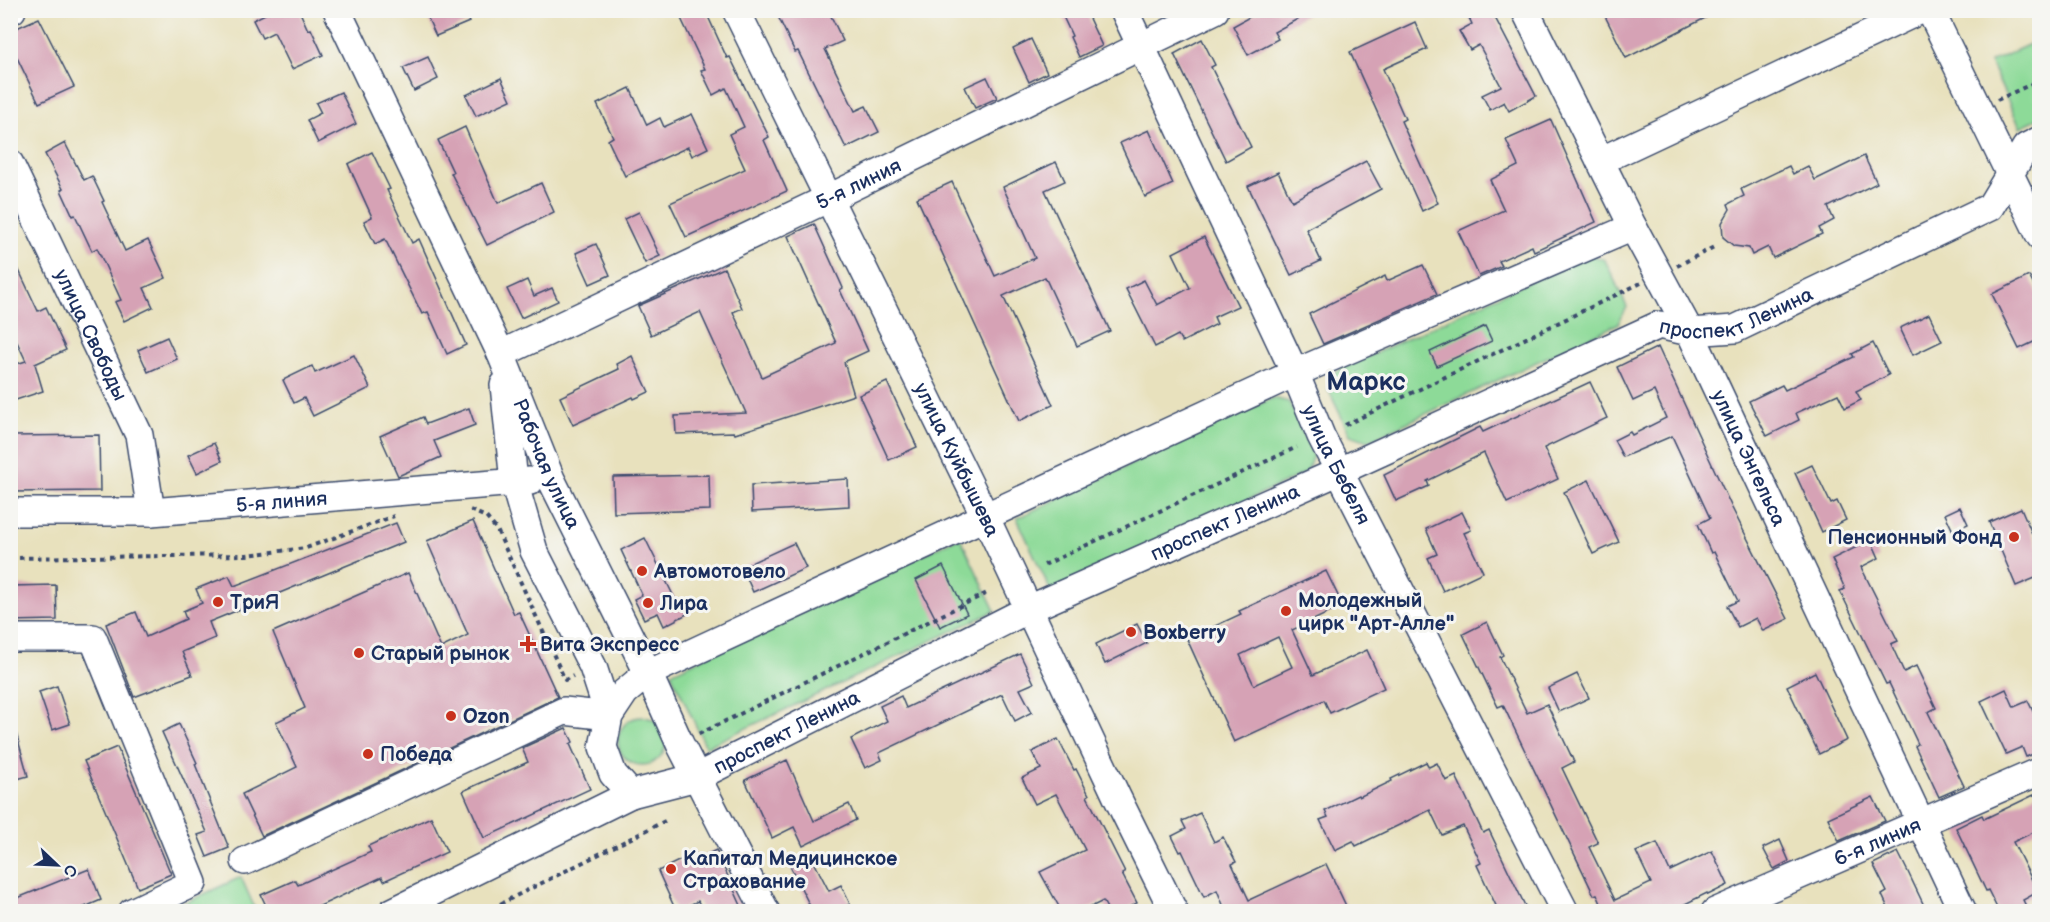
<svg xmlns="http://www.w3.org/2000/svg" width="2050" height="922" viewBox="0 0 2050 922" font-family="'Balsamiq Sans',sans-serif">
<rect width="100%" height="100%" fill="#f6f6f2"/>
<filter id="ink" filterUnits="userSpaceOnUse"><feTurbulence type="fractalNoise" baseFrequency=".0167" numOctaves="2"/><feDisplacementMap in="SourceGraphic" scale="12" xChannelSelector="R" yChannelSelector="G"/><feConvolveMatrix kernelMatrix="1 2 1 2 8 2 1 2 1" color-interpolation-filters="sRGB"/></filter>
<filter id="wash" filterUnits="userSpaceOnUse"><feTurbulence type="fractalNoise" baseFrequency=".008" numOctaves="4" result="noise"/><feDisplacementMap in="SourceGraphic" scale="24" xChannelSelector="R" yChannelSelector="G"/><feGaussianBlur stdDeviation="1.35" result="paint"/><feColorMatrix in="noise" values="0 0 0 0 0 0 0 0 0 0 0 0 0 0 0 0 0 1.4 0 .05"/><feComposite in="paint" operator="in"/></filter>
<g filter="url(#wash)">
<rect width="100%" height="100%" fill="#e8e1bd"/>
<g fill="#8dda98" stroke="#54847b" stroke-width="1.5">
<path d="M2039 40V118L2020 127 1990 62Z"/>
<path d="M1588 254 1605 260 1627 307 1618 324 1368 441 1350 435 1328 389 1335 372Z"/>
<path d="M1273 398 1289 402 1313 455 1307 472 1051 592 1017 518Z"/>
<path d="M960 537 995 611 706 747 671 673Z"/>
<circle cx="642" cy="741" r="24"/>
<path d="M241 877 256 911H167Z"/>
</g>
<g id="blocks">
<g fill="#d6a2b5" fill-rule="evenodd">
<path d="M273 10H299L308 30 311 29 323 55 292 69 274 32 262 38 253 20Z"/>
<path d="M424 10H463L469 22 436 36Z"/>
<path d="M677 10H705L727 58 730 57 769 137 764 140 787 191 686 237 670 203 745 169 729 134 744 127 726 88 713 95 701 70 705 69Z"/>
<path d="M775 10H828L843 41 825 49 855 111 866 106 879 132 846 148 798 51 795 52Z"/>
<path d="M1060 10H1085L1102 46 1079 57 1070 37 1072 36Z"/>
<path d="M1262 10H1314L1274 32 1278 39 1248 55 1233 26Z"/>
<path d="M1465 10H1491L1536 96 1509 111 1504 102 1490 110 1482 95 1501 86 1479 45 1470 50 1459 31 1472 24Z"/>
<path d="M1602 10H1721L1626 58Z"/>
<path d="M39 18 74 87 39 103 10 43V31Z"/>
<path d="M1415 22 1427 49 1383 69 1405 119 1401 121 1438 203 1422 211 1350 52Z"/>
<path d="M1031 39 1047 73 1029 82 1013 48Z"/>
<path d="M1202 39 1215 65 1211 67 1251 147 1226 161 1174 54Z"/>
<path d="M428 57 438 79 414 91 403 68Z"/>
<path d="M987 77 997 98 975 108 965 87Z"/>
<path d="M501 78 511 100 476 116 466 95Z"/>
<path d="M630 88 647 125 660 118 664 127 692 114 708 148 692 156 688 147 625 176 608 140 613 137 597 104Z"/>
<path d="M341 92 356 124 318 143 307 120 321 113 316 103Z"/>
<path d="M1551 120 1596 222 1534 251 1532 246 1499 261 1502 266 1479 276 1458 231 1504 210 1490 180 1518 166 1506 140Z"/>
<path d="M465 127 498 203 541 183 554 212 487 245 451 173 453 172 438 140Z"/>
<path d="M1149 130 1173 184 1145 197 1120 143Z"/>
<path d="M65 143 84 180 92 176 104 201 102 202 125 251 148 240 166 278 144 288 153 307 124 321 115 302 121 300 97 248 92 251 75 215 73 216 61 190 63 189 45 154Z"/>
<path d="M372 152 390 189 387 190 412 243 419 239 466 345 447 354 428 312 422 314 385 239 375 244 364 221 372 217 348 164Z"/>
<path d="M1864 156 1877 183 1828 207 1834 220 1819 228 1822 234 1773 258 1768 247 1752 255 1749 248 1734 246 1723 237 1722 223 1730 209 1728 204 1744 196 1741 189 1789 166 1793 174 1808 166 1815 180Z"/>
<path d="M1366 161 1381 189 1306 229 1321 261 1291 275 1248 186 1278 172 1292 201Z"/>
<path d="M1056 162 1065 181 1045 190 1110 331 1077 346 1045 277 1003 296 1053 405 1019 421 917 198 952 182 995 276 1035 258 1003 187Z"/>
<path d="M639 212 660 256 645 263 624 219Z"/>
<path d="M814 224 843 288 840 290 868 351 844 362 854 395 735 434 734 432 676 434 675 416 746 413 700 312 651 335 638 306 724 268 742 308 733 312 762 377 836 343 788 236Z"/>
<path d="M1204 237 1238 306 1214 317 1217 324 1182 342 1178 335 1155 347 1126 289 1144 280 1157 305 1190 288 1173 253Z"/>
<path d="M596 244 610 275 590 284 576 253Z"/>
<path d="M10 251 38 311 46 307 66 350 35 364 43 391 10 402V366L26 361 10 327Z"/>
<path d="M1423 265 1437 294 1323 344 1309 314 1385 276 1387 281Z"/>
<path d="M2029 276 2040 297V339L2019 349 1992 294Z"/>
<path d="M527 280 534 296 552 288 558 301 521 318 507 289Z"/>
<path d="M1929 314 1942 341 1913 355 1900 328Z"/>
<path d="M1485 326 1492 341 1437 366 1430 352Z"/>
<path d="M167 337 177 359 148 372 138 350Z"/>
<path d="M1873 343 1889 375 1856 391 1861 400 1845 408 1838 394 1796 413 1799 420 1767 436 1749 401 1782 385 1785 390 1854 357 1852 354Z"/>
<path d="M1658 347 1732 508 1788 619 1763 631 1756 618 1738 627 1727 606 1738 601 1714 552 1711 553 1698 524 1710 518 1672 436 1623 457 1614 440 1630 432 1632 435 1666 418 1654 391 1633 401 1617 367Z"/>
<path d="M354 355 370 388 313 416 304 398 294 403 283 380 312 366 315 373Z"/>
<path d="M632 356 649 392 634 399 633 397 573 425 560 397 619 369 617 364Z"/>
<path d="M887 382 917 447 889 460 859 395Z"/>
<path d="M1590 382 1607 418 1544 448 1558 479 1507 503 1484 453 1427 481 1429 486 1396 501 1384 475 1480 427 1483 432Z"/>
<path d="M469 408 475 425 434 441 441 457 398 476 380 436 423 417 426 424Z"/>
<path d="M99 435 100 491 10 492V436Z"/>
<path d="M214 443 222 461 197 473 188 455Z"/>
<path d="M1812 465 1831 504 1837 501 1846 520 1822 532 1795 473Z"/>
<path d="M709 475 710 510 614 513 613 477Z"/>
<path d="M848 479 849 506 752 512 751 485Z"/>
<path d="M1589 480 1619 542 1593 554 1564 492Z"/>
<path d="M1960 507 1968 524 1953 531 1945 514Z"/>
<path d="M2021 508 2040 552V576L2016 586 1989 522Z"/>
<path d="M1462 512 1471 530 1464 533 1483 572 1443 591 1428 558 1437 554 1426 529Z"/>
<path d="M473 521 514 614 519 612 558 697 262 836 242 794 297 767 276 722 305 708 273 632 408 573 441 648 468 635 427 541Z"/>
<path d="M396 523 404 542 209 622 215 638 182 652 192 675 134 697 106 624 136 612 146 637 186 619 183 611 202 603 196 589 229 576 234 586Z"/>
<path d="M645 538 677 603 684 600 691 612 664 626 658 613 644 619 634 599 642 595 621 550Z"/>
<path d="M1871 540 1879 558 1861 567 1898 641 1891 644 1904 672 1916 666 1936 708 1928 712 1964 786 1939 797 1915 746 1918 744 1889 683 1886 684 1840 591 1845 589 1832 559Z"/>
<path d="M794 543 806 568 753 592 742 567Z"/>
<path d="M943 566 967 614 940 627 916 580Z"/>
<path d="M1326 571 1343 606 1292 630 1313 675 1367 650 1384 688 1330 713 1324 700 1234 742 1187 639 1241 614 1239 611ZM1278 637 1292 667 1254 685 1240 655Z"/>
<path d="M56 585 57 620 10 621V586Z"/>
<path d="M1487 622 1503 655 1500 657 1527 713 1547 704 1574 762 1562 768 1598 843 1589 847 1615 900 1651 883 1636 852 1657 843 1670 871 1712 851 1728 885 1708 895 1707 893 1669 912H1591L1602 906 1597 894 1594 895 1503 705 1498 707 1463 634Z"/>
<path d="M1137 624 1147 643 1105 664 1096 644Z"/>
<path d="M1020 654 1034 683 1020 689 1032 712 1015 721 1002 694 879 753 882 760 865 768 851 739 887 721 880 706 901 696 906 708Z"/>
<path d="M1815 672 1847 740 1819 754 1787 686Z"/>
<path d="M1577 674 1589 698 1559 712 1548 688Z"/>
<path d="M57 686 70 724 52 730 39 692Z"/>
<path d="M2006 689 2014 707 2028 701 2040 726V751L2026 757 2022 747 2006 754 1981 701Z"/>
<path d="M179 724 197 763 195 764 229 848 207 857 198 835 207 832 162 732Z"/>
<path d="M566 728 573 742 570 744 590 789 484 838 463 791 528 762 522 748Z"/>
<path d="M15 729 28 776 10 781V730Z"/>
<path d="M1058 739 1074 770 1076 769 1089 795 1087 796 1125 872 1122 874 1137 903 1119 912H1109L1103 901 1081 912H1062L1040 872 1085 850 1056 794 1035 804 1022 778 1041 769 1032 752Z"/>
<path d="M117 747 171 874 138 888 84 761Z"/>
<path d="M787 760 814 821 849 804 856 820 803 846 794 827 772 838 745 780Z"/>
<path d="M1426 762 1429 767 1437 763 1446 781 1456 776 1483 833 1489 830 1528 912H1499L1477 865 1481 863 1463 826 1442 835 1430 810 1356 846 1353 841 1335 850 1320 820 1328 817 1325 811 1358 795 1359 797 1392 781 1391 779Z"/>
<path d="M2040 792V829L2013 842 2038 892 2023 900 2029 912H1999L1988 890 1986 891 1956 828 1982 815 1984 819Z"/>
<path d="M1873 797 1885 821 1839 841 1828 818Z"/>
<path d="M1200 813 1214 842 1223 837 1236 862 1232 864 1249 900 1326 864 1349 912H1226L1217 890 1204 897 1182 851 1180 852 1172 836 1186 829 1182 821Z"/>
<path d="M431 817 447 852 384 881 382 877 307 912H269L261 895 295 880 298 885 371 852 368 846Z"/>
<path d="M1780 840 1789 861 1774 869 1763 848Z"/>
<path d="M716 850 744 912H703L698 901 676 911 658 871 695 853 698 859Z"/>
<path d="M1898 852 1908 872 1927 912H1890L1882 895 1887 892 1873 864Z"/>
<path d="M811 856 829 891 841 885 850 904 835 912H813L790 866Z"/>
<path d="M89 869 101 900 73 912H10V901Z"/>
</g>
</g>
</g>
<g filter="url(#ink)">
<use href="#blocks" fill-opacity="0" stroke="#3a4a6c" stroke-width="1.5"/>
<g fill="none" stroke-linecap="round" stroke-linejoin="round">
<g stroke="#3a4a6c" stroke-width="30">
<g id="minor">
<path id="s1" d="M337 10 501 354 551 479 648 673 680 744 766 912"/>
<path id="s2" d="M736 10 985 516 1117 797 1174 912"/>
<path id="s3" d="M1124 10 1295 373 1321 436 1565 912"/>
<path id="s4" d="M1525 10 1633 227 1690 332 1963 912"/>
<path d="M1930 10 2040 236"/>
<path d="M10 11 12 10"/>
<path d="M1600 161 1921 10"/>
<path id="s5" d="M10 164 139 435 151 512"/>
<path id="s6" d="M501 354 827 199 1215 10"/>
<path id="s7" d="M10 512H151L530 481"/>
<path d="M10 638H93L193 883 132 912"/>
<path d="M631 794 613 774 603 747 609 716 625 692 648 673 1295 373 1633 227"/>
<path d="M245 861 564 711 609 716 593 667 534 551 514 482 504 385"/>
<path id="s8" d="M392 912 631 794 697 777 1029 609 1340 471 1659 325 1690 332 1735 329 1990 207 2026 147 2040 140"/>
<path id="s9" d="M1715 912 2040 771"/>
</g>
</g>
<g stroke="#3a4a6c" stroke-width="4" stroke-dasharray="4.5 4.5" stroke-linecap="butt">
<path d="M1997 100 2040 80"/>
<path d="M1677 266 1716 246"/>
<path d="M1345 425 1641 283"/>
<path d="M470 510 486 517 497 530 565 680 573 676"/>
<path d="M10 558 247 555 306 548 394 516"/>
<path d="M1044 565 1297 447"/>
<path d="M699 734 989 592"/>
<path d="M252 912 257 909 258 912"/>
<path d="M484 912 667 820"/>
</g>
<use href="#minor" stroke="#fff" stroke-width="27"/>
</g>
</g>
<g fill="#c8321e" stroke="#f6f6f2" stroke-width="2">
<circle cx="2014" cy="537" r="6"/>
<circle cx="642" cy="571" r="6"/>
<circle cx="218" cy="602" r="6"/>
<circle cx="648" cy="603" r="6"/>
<circle cx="1286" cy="611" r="6"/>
<circle cx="1131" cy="632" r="6"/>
<path d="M525 635h6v6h6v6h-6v6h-6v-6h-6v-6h6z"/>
<circle cx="359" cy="653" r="6"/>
<circle cx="451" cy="716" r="6"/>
<circle cx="368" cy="754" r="6"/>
<circle cx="671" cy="869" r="6"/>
</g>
<g text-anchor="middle" stroke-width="6" stroke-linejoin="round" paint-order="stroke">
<g font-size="20" fill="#1b2f5e" stroke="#f6f6f2">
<text dy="7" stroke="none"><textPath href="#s6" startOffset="396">5-я линия</textPath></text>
<text dy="7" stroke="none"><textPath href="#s8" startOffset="1479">проспект Ленина</textPath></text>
<text dy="7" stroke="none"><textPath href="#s5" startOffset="189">улица Свободы</textPath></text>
<text dy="7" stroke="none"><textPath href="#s4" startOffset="501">улица Энгельса</textPath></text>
<text dy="7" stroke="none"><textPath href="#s2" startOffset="501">улица Куйбышева</textPath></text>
<text dy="7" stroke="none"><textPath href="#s1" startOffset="500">Рабочая улица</textPath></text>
<text dy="7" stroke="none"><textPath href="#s3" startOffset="502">улица Бебеля</textPath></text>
<text dy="7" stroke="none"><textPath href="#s7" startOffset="272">5-я линия</textPath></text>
<text dy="7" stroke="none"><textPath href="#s8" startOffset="921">проспект Ленина</textPath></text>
<text dy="7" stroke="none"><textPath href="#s8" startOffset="435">проспект Ленина</textPath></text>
<text dy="7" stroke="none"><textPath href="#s9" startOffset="177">6-я линия</textPath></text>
</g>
<g font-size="20" font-weight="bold" fill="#1b2f5e" stroke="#f6f6f2" text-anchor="start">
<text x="2002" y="544" text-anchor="end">Пенсионный Фонд</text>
<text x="654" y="578">Автомотовело</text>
<text x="1298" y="607">Молодежный<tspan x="1298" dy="23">цирк "Арт-Алле"</tspan></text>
<text x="230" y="609">ТриЯ</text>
<text x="660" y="610">Лира</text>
<text x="1143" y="639">Boxberry</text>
<text x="540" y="651">Вита Экспресс</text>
<text x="371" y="660">Старый рынок</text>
<text x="463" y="723">Ozon</text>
<text x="380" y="761">Победа</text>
<text x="683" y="865">Капитал Медицинское<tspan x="683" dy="23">Страхование</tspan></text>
</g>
<g font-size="26" font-weight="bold" fill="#1b2f5e" stroke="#f6f6f2">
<text x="1366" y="390">Маркс</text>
</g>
</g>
<rect width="2050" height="922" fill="none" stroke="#f6f6f2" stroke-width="36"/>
<g transform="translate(57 865) rotate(113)" stroke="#f6f6f2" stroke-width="4.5" paint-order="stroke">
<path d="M0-4.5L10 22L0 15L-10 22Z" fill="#1b2f5e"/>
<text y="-9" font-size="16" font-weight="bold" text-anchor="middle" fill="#1b2f5e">С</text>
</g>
</svg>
